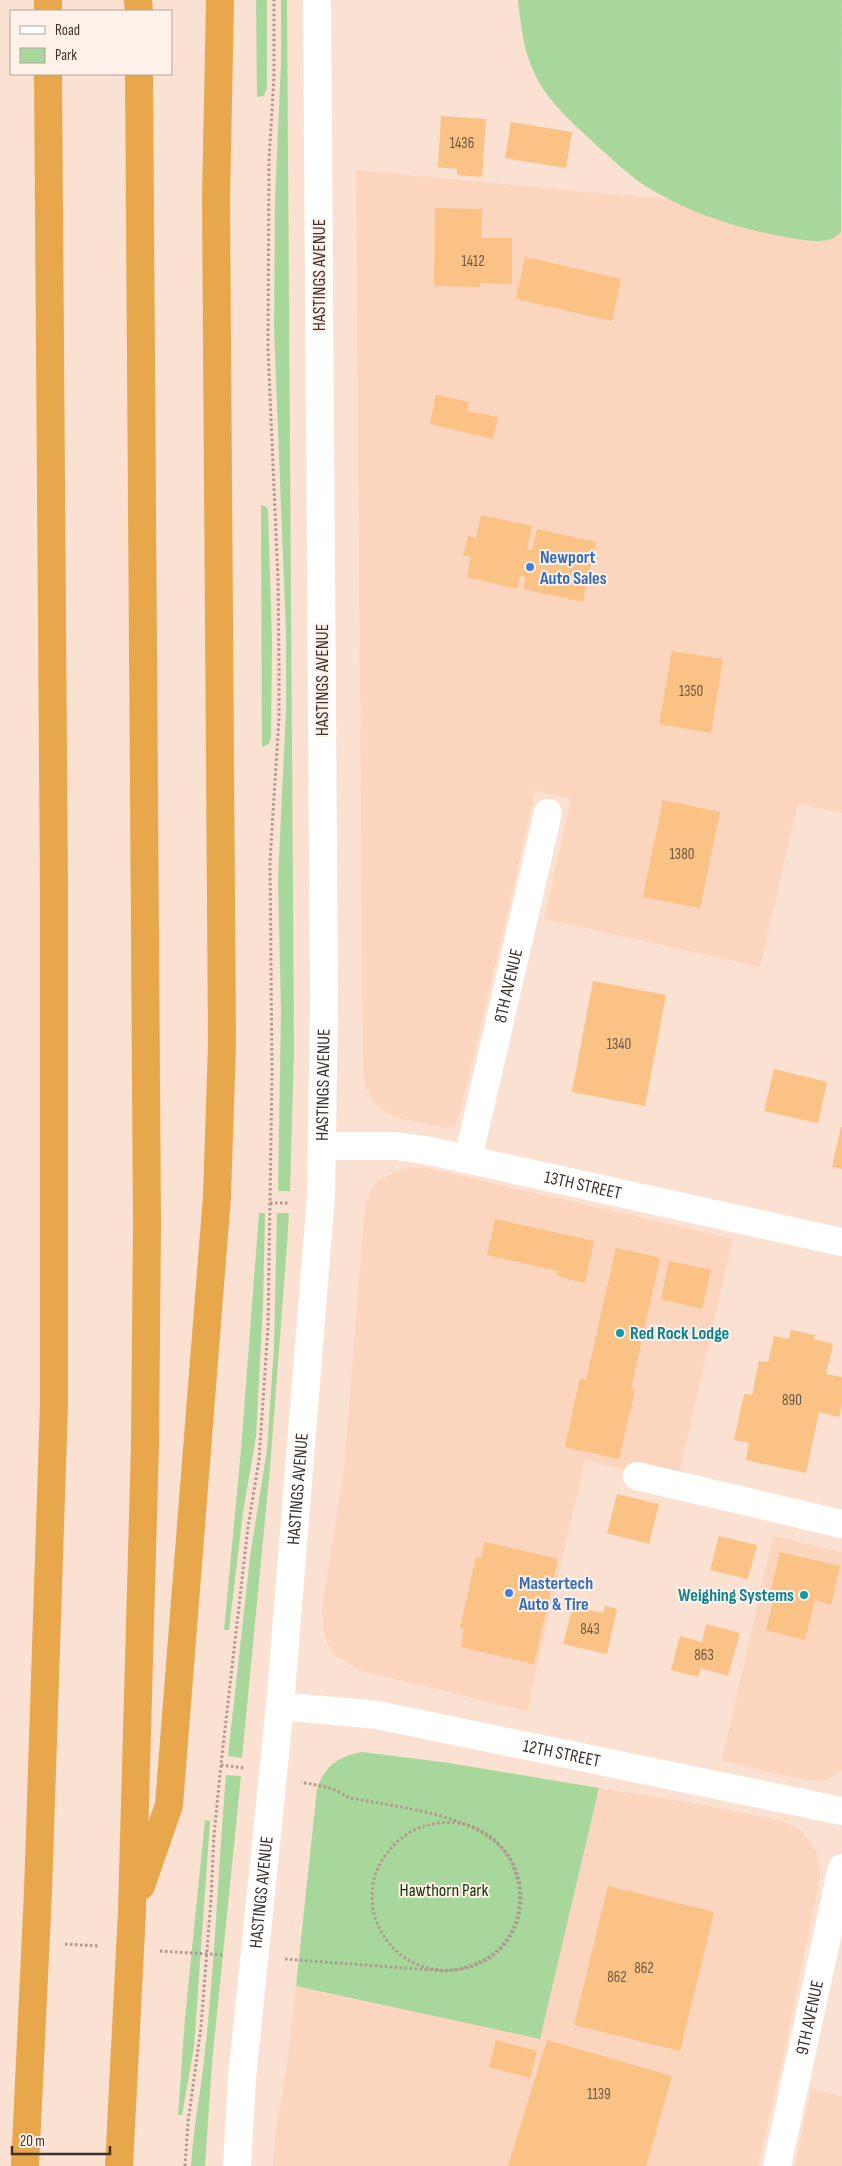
<svg xmlns="http://www.w3.org/2000/svg" width="842" height="2166" viewBox="0 0 842 2166" font-family="'Sofia Sans Condensed',sans-serif">
<rect width="100%" height="100%" fill="#fbe1d2"/>
<g fill="#fcd5be">
<path d="M356 170 842 216V813L798 804 760 967 544 919 571 799 535 791 508 911 459 1116 455 1125 447 1128 398 1118 387 1113 372 1100 366 1087 363 1073Z"/>
<path d="M409 1168H427L733 1239 677 1482 585 1460 527 1711 361 1671 336 1656 327 1643 324 1634 322 1607 344 1469 365 1206 371 1190 381 1179 397 1171Z"/>
<path d="M773 1536 842 1552V1769L830 1778 822 1781 805 1780 722 1761Z"/>
<path d="M599 1788 693 1803 783 1821 801 1830 816 1850 820 1868V1878L783 2057 758 2166H273L275 2135 287 2067 296 1986 540 2039Z"/>
<path d="M811 2089 842 2096V2166H795Z"/>
</g>
<g fill="#a8d79b">
<path d="M256 0H267V88L264 96 257 97Z"/>
<path d="M281 0H287L294 1049 290 1191H278L281 1011 278 880 286 709V632L274 328 275 198 281 63Z"/>
<path d="M518 0H842L841 232C829 246 807 240 791 238 743 230 694 215 652 190 630 177 612 159 593 142 577 127 559 111 546 93 525 63 522 35 518 0Z"/>
<path d="M261 505 265 506 268 510 272 641 271 737 269 744 262 747Z"/>
<path d="M259 1213H265L263 1305 256 1437 243 1512 229 1630H224L241 1450Z"/>
<path d="M277 1213H289L287 1245 270 1468 242 1758 228 1756 250 1557 267 1449 274 1347Z"/>
<path d="M362 1752 449 1763 599 1788 540 2039 296 1986 317 1789C324 1766 339 1756 362 1752Z"/>
<path d="M226 1775 241 1776 212 2063 205 2166H191C193 2130 200 2096 204 2060 215 1965 218 1870 226 1775Z"/>
<path d="M205 1820 210 1821 194 2047 182 2115H178L185 2018Z"/>
</g>
<g fill="#fac285">
<path d="M441 116 486 119 482 177 457 175V169L438 167Z"/>
<path d="M511 122 572 132 566 168 505 158Z"/>
<path d="M435 208 482 209 481 238H512V284L480 283V287L434 286Z"/>
<path d="M525 257 621 279 612 321 516 299Z"/>
<path d="M436 395 469 402 467 411 498 417 493 439 430 424Z"/>
<path d="M481 515 532 526 527 549 532 550 537 529 596 542 583 602 523 589 526 577 520 576 517 589 467 577 471 557 463 556 468 536 476 538Z"/>
<path d="M672 651 723 659 711 733 659 724Z"/>
<path d="M663 800 720 812 700 908 643 897Z"/>
<path d="M593 981 666 995 645 1106 572 1092Z"/>
<path d="M774 1069 827 1082 818 1123 764 1111Z"/>
<path d="M841 1127H842V1169L832 1167Z"/>
<path d="M495 1219 594 1241 585 1283 557 1276 558 1271 487 1255Z"/>
<path d="M616 1248 660 1258 631 1389 635 1390 619 1459 565 1447 580 1378 586 1380Z"/>
<path d="M669 1261 711 1270 702 1309 661 1299Z"/>
<path d="M791 1330 815 1335 814 1339 833 1344 826 1374 842 1377V1405L839 1417 819 1412 806 1473 746 1460 749 1443 734 1440 744 1394 752 1395 759 1361 768 1362 774 1336 789 1339Z"/>
<path d="M617 1494 659 1504 649 1544 607 1533Z"/>
<path d="M719 1536 757 1545 748 1579 710 1570Z"/>
<path d="M485 1542 558 1559 534 1664 461 1647 464 1629 460 1628 476 1557 481 1558Z"/>
<path d="M780 1552 840 1566 831 1605 815 1600 805 1640 766 1630 776 1590 771 1589Z"/>
<path d="M573 1606 603 1613 605 1606 617 1609 607 1654 563 1644Z"/>
<path d="M706 1624 740 1633 728 1676 701 1668 698 1677 671 1670 680 1636 702 1642Z"/>
<path d="M608 1886 714 1912 680 2051 574 2025Z"/>
<path d="M496 2040 537 2051 530 2078 489 2067Z"/>
<path d="M547 2040 672 2076 646 2166H508Z"/>
</g>
<g fill="none" stroke-linecap="round" stroke-linejoin="round">
<g stroke="#af9a8f" stroke-width="3" stroke-dasharray="2.5 2.5" stroke-linecap="butt">
<path d="M270 1203H289"/>
<path d="M221 1765 244 1768"/>
<path d="M65 1944 99 1946"/>
<path d="M160 1951 224 1955"/>
<path d="M285 1959 444 1971C560 1962 531 1806 433 1824 409 1828 391 1844 380 1864 372 1878 370 1898 374 1914 398 1998 519 1984 521 1899 522 1825 435 1813 379 1803 370 1801 359 1800 350 1798 346 1796 343 1794 339 1792 327 1786 314 1785 301 1782"/>
<path d="M185 2166 188 2123 201 2027 211 1899 214 1835 221 1764 248 1527 259 1460 268 1327 272 1074 270 861 279 718V664L278 579 268 350 269 160 274 77V0"/>
</g>
<g stroke="#fff" stroke-width="28">
<path id="s1" d="M322 1146H396L425 1150 842 1242"/>
<path id="s2" d="M468 1159 548 813"/>
<path d="M637 1476 842 1524"/>
<path id="s3" d="M280 1706 377 1715 842 1811"/>
<path id="s4" d="M237 2166 242 2078 280 1706 321 1196 324 1001 317 0"/>
<path id="s5" d="M777 2166 842 1868"/>
</g>
<g stroke="#e8a74b" stroke-width="28">
<path d="M48 0V11"/>
<path d="M138 0 139 11"/>
<path d="M141 1886 169 1805 217 1196 222 1044 216 200 220 0"/>
<path d="M25 2166 38 1892 54 1405V894L48 74"/>
<path d="M119 2166 132 1911 145 1445 147 1224 139 74"/>
</g>
</g>
<g fill="#3f7fe0" stroke="#fef1e9" stroke-width="2">
<circle cx="530" cy="567" r="5"/>
<circle cx="509" cy="1593" r="5"/>
</g>
<g fill="#0f9aa8" stroke="#fef1e9" stroke-width="2">
<circle cx="620" cy="1333" r="5"/>
<circle cx="804" cy="1595" r="5"/>
</g>
<g text-anchor="middle" stroke-width="4" stroke-linejoin="round" paint-order="stroke">
<g font-size="15" fill="#6d5642">
<text x="462" y="148">1436</text>
<text x="473" y="266">1412</text>
<text x="691" y="696">1350</text>
<text x="682" y="859">1380</text>
<text x="619" y="1049">1340</text>
<text x="792" y="1405">890</text>
<text x="590" y="1634">843</text>
<text x="704" y="1660">863</text>
<text x="644" y="1973">862</text>
<text x="617" y="1982">862</text>
<text x="599" y="2099">1139</text>
</g>
<g font-size="18" fill="#3e322b" stroke="#fef1e9">
<text transform="translate(319 275) rotate(-90)" y="6">HASTINGS AVENUE</text>
<text transform="translate(322 680) rotate(-90)" y="6">HASTINGS AVENUE</text>
<text dy="6" stroke="none"><textPath href="#s2" startOffset="178">8TH AVENUE</textPath></text>
<text dy="6" stroke="none"><textPath href="#s4" startOffset="1085">HASTINGS AVENUE</textPath></text>
<text dy="6" stroke="none"><textPath href="#s1" startOffset="265">13TH STREET</textPath></text>
<text dy="6" stroke="none"><textPath href="#s4" startOffset="680">HASTINGS AVENUE</textPath></text>
<text dy="6" stroke="none"><textPath href="#s3" startOffset="286">12TH STREET</textPath></text>
<text dy="6" stroke="none"><textPath href="#s4" startOffset="275">HASTINGS AVENUE</textPath></text>
<text dy="6" stroke="none"><textPath href="#s5" startOffset="152">9TH AVENUE</textPath></text>
</g>
<g font-size="18" font-weight="bold" fill="#366cbe" stroke="#fef1e9" text-anchor="start">
<text x="540" y="563">Newport<tspan x="540" dy="21">Auto Sales</tspan></text>
<text x="519" y="1589">Mastertech<tspan x="519" dy="21">Auto &amp; Tire</tspan></text>
</g>
<g font-size="18" font-weight="bold" fill="#0d838f" stroke="#fef1e9" text-anchor="start">
<text x="630" y="1339">Red Rock Lodge</text>
<text x="794" y="1601" text-anchor="end">Weighing Systems</text>
</g>
<g font-size="18" fill="#123308" stroke="#fef1e9">
<text x="444" y="1896">Hawthorn Park</text>
</g>
</g>
<rect x="10" y="10" width="162" height="65" fill="#fef1e9" stroke="#b1a59d"/>
<rect x="20" y="26" width="25" height="8" fill="#ffffff" stroke="#b1a59d"/>
<text x="55" y="35" font-size="15" fill="#3e322b">Road</text>
<rect x="20" y="48" width="25" height="15" fill="#a8d79b" stroke="#b1a59d"/>
<text x="55" y="60" font-size="15" fill="#3e322b">Park</text>
<path d="M12 2146v8h98v-8" fill="none" stroke="#3e322b" stroke-width="2.5"/>
<text x="20" y="2146" font-size="15" fill="#3e322b" stroke="#fef1e9" stroke-width="4" paint-order="stroke">20 m</text>
</svg>
